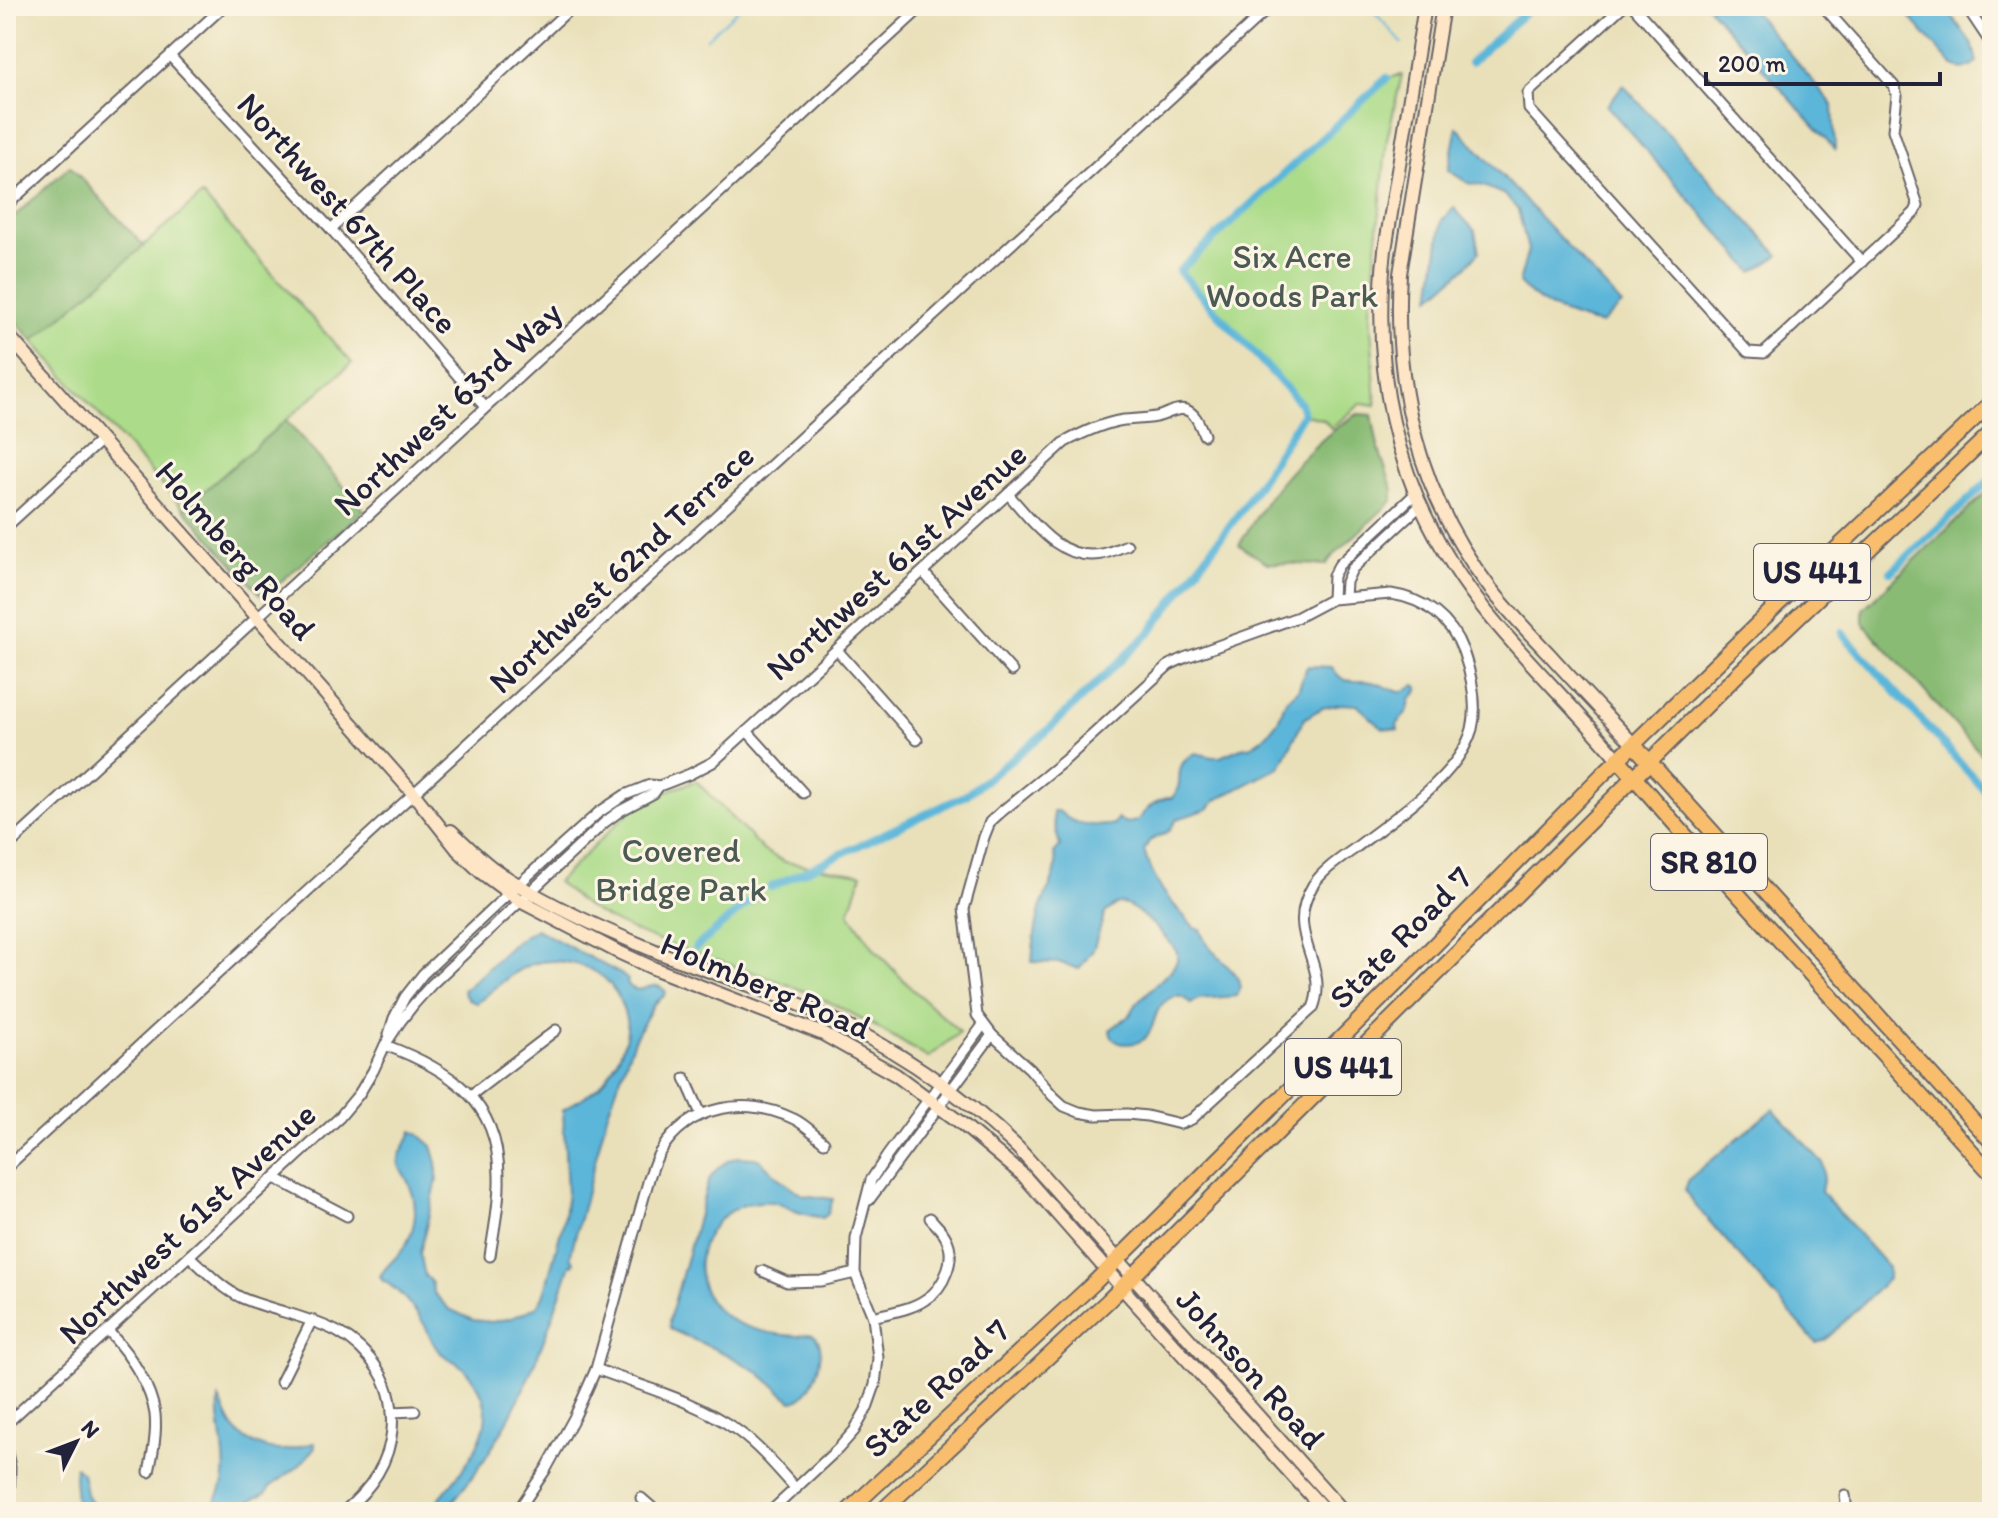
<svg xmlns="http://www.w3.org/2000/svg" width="1998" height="1518" viewBox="0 0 1998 1518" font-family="Itim,sans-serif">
<rect width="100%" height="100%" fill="#fcf5e5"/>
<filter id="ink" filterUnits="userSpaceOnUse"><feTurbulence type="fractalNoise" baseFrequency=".0125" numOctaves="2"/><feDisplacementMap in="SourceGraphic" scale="16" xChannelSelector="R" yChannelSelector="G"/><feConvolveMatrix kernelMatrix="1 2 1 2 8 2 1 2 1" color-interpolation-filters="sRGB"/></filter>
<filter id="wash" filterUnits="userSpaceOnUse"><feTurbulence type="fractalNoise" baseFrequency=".006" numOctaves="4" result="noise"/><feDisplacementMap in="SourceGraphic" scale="32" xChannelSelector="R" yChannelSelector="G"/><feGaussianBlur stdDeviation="1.8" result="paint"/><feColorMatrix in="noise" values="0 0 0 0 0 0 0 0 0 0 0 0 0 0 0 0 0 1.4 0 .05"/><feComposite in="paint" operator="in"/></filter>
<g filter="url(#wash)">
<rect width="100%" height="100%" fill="#e9e0ba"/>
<g fill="#acdb89" stroke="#677e62" stroke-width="2">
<path d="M1402 75 1387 139 1370 309 1376 405 1362 403 1331 428 1324 420 1303 414 1300 403 1179 271 1387 78Z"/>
<path d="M202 195 352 363 184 509 33 341Z"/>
<path d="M696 781 764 851 785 862 862 874 849 913 875 950 911 988 960 1032 928 1058C882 1029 837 1003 786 984 721 959 651 945 591 909 579 901 568 891 557 882L631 810 670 790Z"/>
</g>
<g fill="#89bb75" stroke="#566e58" stroke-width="2">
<path d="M70 166 144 246 33 341 6 310V224Z"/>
<path d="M1358 414 1372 415 1378 447 1393 490V500L1332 557 1326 565 1267 563 1239 545C1249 529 1259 512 1270 496 1290 469 1328 430 1358 414Z"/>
<path d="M286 420 364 510 263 597 184 509Z"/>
<path d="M1992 487V766L1863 623V609Z"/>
</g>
<g fill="#5cb6d9" stroke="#3f6c8a" stroke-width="2">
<path d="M1707 6H1749L1833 105 1835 149Z"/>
<path d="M1900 6H1945L1973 46 1977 62C1967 69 1963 71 1952 65Z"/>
<path d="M1623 85 1779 255 1753 272 1607 106Z"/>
<path d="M1457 127 1622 305 1601 324C1572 318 1539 306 1519 283L1528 250 1518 210 1505 195 1484 186 1468 183 1448 170Z"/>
<path d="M1454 208 1475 231 1479 252 1465 268 1431 297 1442 220Z"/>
<path d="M1308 666 1332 667C1345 688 1352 678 1372 682 1389 685 1396 699 1415 685L1418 687V691L1410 700 1408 710 1397 725 1398 730 1381 727 1357 705 1341 704 1322 708 1304 719 1280 767 1216 800 1208 809 1177 819 1168 832 1149 841 1144 851C1153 883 1172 904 1194 927L1200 929C1206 953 1236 966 1241 987L1237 996 1198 999 1191 1004C1184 997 1179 994 1169 999 1152 1009 1157 1025 1146 1037 1141 1044 1122 1046 1116 1041 1111 1038 1111 1035 1110 1030L1130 1015 1137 1003 1172 969 1177 961V952C1167 937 1136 904 1118 903L1105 913 1093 950 1079 969 1061 963 1032 962C1033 944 1036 926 1040 909 1045 892 1062 871 1054 853L1060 846 1054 823 1053 811H1058C1062 813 1065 817 1069 819 1079 825 1103 827 1114 824L1117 819 1127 823 1137 821C1145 810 1158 797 1172 798 1188 780 1168 767 1196 753L1212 757H1220L1241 748 1252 746 1267 735 1278 721 1286 700 1298 690 1306 669Z"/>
<path d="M536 929 621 974 628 980 627 984C642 1000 651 975 666 992L664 996 654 1004 634 1040 607 1115 571 1253V1259L574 1261 573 1265 570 1264C542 1353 508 1443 443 1512H427C449 1488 492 1441 485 1406 483 1393 474 1379 464 1369 458 1361 446 1359 439 1351 432 1344 429 1332 424 1324 414 1308 398 1288 382 1280L380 1276C389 1261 403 1255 410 1236 418 1216 416 1195 405 1176 404 1174 399 1167 399 1165 396 1154 409 1142 412 1131L417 1133 432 1146 437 1163V1180L420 1253 425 1276 431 1281 434 1293 449 1309 473 1320 492 1322 511 1318 526 1312 538 1305 544 1294 563 1223 567 1194 563 1110C576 1101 592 1094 603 1082 613 1071 628 1041 627 1026 625 1009 616 988 603 977 585 963 554 957 532 964 512 971 494 990 477 1003 470 1002 464 997 463 990L471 984 516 941Z"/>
<path d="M1773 1109 1823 1163 1824 1175 1821 1192 1888 1267V1279L1825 1340 1816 1343 1694 1204 1685 1190 1689 1179Z"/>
<path d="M737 1157 755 1158 760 1160 782 1181 803 1195 833 1199 828 1214 823 1218C813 1216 802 1214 793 1210 786 1207 778 1202 770 1202 721 1198 684 1249 706 1294 721 1325 764 1334 797 1336 801 1336 804 1334 808 1334 813 1334 816 1336 818 1340 827 1356 811 1400 792 1401L757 1371 728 1355 670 1329 669 1321 708 1182C716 1168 722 1163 737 1157Z"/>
<path d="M219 1399C224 1408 227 1419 233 1427 243 1441 266 1451 283 1450 294 1450 303 1445 314 1443L315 1448 298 1467 270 1487 267 1492 231 1512H208C213 1505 218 1497 221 1489 231 1462 216 1427 219 1399Z"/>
<path d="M75 1467 82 1473 86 1494 96 1512H77L74 1478Z"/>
</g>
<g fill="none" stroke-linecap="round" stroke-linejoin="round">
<g stroke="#5cb6d9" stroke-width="2">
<path d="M1369 6 1402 43"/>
<path d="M706 39 742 6"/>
</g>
<g stroke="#5cb6d9" stroke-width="8">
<path d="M1471 62 1532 6"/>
<path d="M1891 572 1992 478"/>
<path d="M1842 633 1992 798"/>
<path d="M771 887 966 795 1046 732 1149 633 1243 508 1303 414 1300 403 1179 271 1387 78"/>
<path d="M696 947 754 898"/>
</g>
</g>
</g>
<g filter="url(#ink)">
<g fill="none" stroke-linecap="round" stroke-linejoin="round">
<g stroke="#686467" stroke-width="13">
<g id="street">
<path d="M1623 6 1528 93 1529 109 1748 352 1764 353 1915 212 1918 205 1893 130 1897 96 1894 86 1823 6"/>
<path d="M1633 6 1862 262"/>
<path d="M1966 6 1992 45"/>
<path d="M1987 6 1992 14"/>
<path d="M170 56 331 229 485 407"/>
<path d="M6 206 224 6"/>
<path d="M331 229 573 6"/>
<path d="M1008 494C1033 522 1060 562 1102 554 1111 552 1119 548 1127 545"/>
<path d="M6 527 101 440"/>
<path d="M923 572 1012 671"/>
<path d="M1391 594C1425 599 1451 619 1463 651 1471 674 1478 705 1472 729 1459 777 1392 819 1354 849 1340 859 1322 871 1313 885 1282 936 1331 963 1313 1008L1192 1119 1180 1124 1147 1116 1127 1114 1096 1115 1079 1112 1064 1106 1053 1096 1030 1069 992 1035 977 1015 964 909 984 837 990 822 1001 812 1065 760 1169 665 1184 658 1298 617 1332 599Z"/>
<path d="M1345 597 1346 582 1352 569 1420 506"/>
<path d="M1332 599 1333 576 1339 565 1415 494"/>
<path d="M837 650 917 740"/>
<path d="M747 731 803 793"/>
<path d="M6 848 923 6"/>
<path d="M389 1034 394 1018 405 997 423 974 509 893 598 813 625 795 650 785 659 786"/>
<path d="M385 1045C449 1069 498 1100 499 1175 500 1202 494 1229 490 1256"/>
<path d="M685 1078 701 1114"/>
<path d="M471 1095 556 1030"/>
<path d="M6 1168 1271 6"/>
<path d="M275 1178 347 1216"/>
<path d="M869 1200 992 1035"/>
<path d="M189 1256C206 1271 221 1288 242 1298 251 1302 262 1305 271 1308 316 1322 352 1329 379 1371 390 1388 394 1410 392 1430 389 1463 369 1491 343 1512"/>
<path d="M762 1271 787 1282 821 1281 855 1273"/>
<path d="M873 1317C890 1312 911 1310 926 1299 944 1288 957 1258 946 1238 943 1231 935 1224 930 1218"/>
<path d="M108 1331C129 1354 150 1382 155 1414 157 1433 153 1453 149 1472"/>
<path d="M596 1369C643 1387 697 1401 738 1431 760 1447 778 1469 796 1489"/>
<path d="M281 1382 312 1320"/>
<path d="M392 1412 415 1411"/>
<path d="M6 1424 339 1118 359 1094 373 1071 385 1045 400 1022 414 1004 432 984 605 822 620 811 654 793 659 786 690 774 713 762 1065 442C1084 432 1103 423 1124 420 1135 419 1145 419 1156 417 1166 415 1176 407 1186 410 1196 413 1200 426 1204 435"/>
<path d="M6 1448 10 1467 9 1512"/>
<path d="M641 1498 657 1512"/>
<path d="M517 1512 546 1469 575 1416 596 1369 650 1175C653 1168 655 1159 660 1152 689 1104 746 1096 794 1119 805 1124 814 1134 824 1142"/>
<path d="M770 1512 838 1449 854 1431 867 1408 875 1385 878 1358 873 1317 855 1273 856 1238 871 1180 887 1156 983 1025"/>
<path d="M1842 1512 1846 1503 1845 1495"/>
</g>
</g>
<g stroke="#686467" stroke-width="16">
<g id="secondary">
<path d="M1425 6 1385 250C1370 381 1399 500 1481 605 1523 659 1574 706 1618 759"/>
<path d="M1443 6 1400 274C1393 388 1420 497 1490 588 1509 612 1530 634 1551 656 1578 686 1606 715 1634 745"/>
<path d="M6 333 413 793 458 850 482 873 520 901 616 951 653 968 823 1034 896 1075 961 1123 1023 1175 1132 1299 1326 1512"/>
<path d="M451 831C464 843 477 856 491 867 535 899 597 927 648 948 698 969 751 983 801 1005 882 1039 955 1087 1018 1148L1344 1512"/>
</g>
</g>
<g stroke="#686467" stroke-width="18">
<g id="primary">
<path d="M1634 745 1992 1142"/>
<path d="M1618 759 1697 849 1992 1174"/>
<path d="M847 1512 1094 1283 1410 970 1604 773 1777 605 1992 402"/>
<path d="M881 1512 1109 1300 1740 672 1992 432"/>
</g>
</g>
<use href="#street" stroke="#fff" stroke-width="9"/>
<use href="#secondary" stroke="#fde5c5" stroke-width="12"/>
<use href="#primary" stroke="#f9be6d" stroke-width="14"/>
</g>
</g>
<g text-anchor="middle" stroke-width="6" stroke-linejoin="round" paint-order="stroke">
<g fill="#fcf5e5" stroke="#63616e" stroke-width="2">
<rect x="1754" y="544" width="116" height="56" rx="6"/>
<rect x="1651" y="834" width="116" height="56" rx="6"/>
<rect x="1285" y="1039" width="116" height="56" rx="6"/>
</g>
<g font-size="32" font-weight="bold" fill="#22223b">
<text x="1812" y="583">US 441</text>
<text x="1709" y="873">SR 810</text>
<text x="1343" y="1078">US 441</text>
</g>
<g font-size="34" fill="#22223b" stroke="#fcf5e5">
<text transform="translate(348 213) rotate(48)" y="12">Northwest 67th Place</text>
<text transform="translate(447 408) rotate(-43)" y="12">Northwest 63rd Way</text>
<text transform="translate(236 550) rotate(49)" y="12">Holmberg Road</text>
<text transform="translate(896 561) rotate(-42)" y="12">Northwest 61st Avenue</text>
<text transform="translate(621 568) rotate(-43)" y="12">Northwest 62nd Terrace</text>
<text transform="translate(1400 937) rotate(-45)" y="12">State Road 7</text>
<text transform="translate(766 985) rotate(23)" y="12">Holmberg Road</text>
<text transform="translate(187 1223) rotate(-43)" y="12">Northwest 61st Avenue</text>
<text transform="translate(1251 1368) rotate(48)" y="12">Johnson Road</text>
<text transform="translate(936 1388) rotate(-43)" y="12">State Road 7</text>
</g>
<g font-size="34" fill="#4b5a52" stroke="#fcf5e5">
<text x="1292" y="268">Six Acre<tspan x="1292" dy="39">Woods Park</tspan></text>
<text x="681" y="862">Covered<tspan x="681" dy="39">Bridge Park</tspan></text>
</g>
</g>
<rect width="1998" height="1518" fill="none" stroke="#fcf5e5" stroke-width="32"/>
<g transform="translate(76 1442) rotate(48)" stroke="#fcf5e5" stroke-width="6" paint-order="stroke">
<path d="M0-6L14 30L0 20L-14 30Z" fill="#22223b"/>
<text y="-12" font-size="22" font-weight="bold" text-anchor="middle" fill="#22223b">N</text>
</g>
<path d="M1706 72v12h234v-12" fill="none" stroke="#22223b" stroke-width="4"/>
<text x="1718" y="72" font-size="24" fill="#22223b" stroke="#fcf5e5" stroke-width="6" paint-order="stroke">200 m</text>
</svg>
